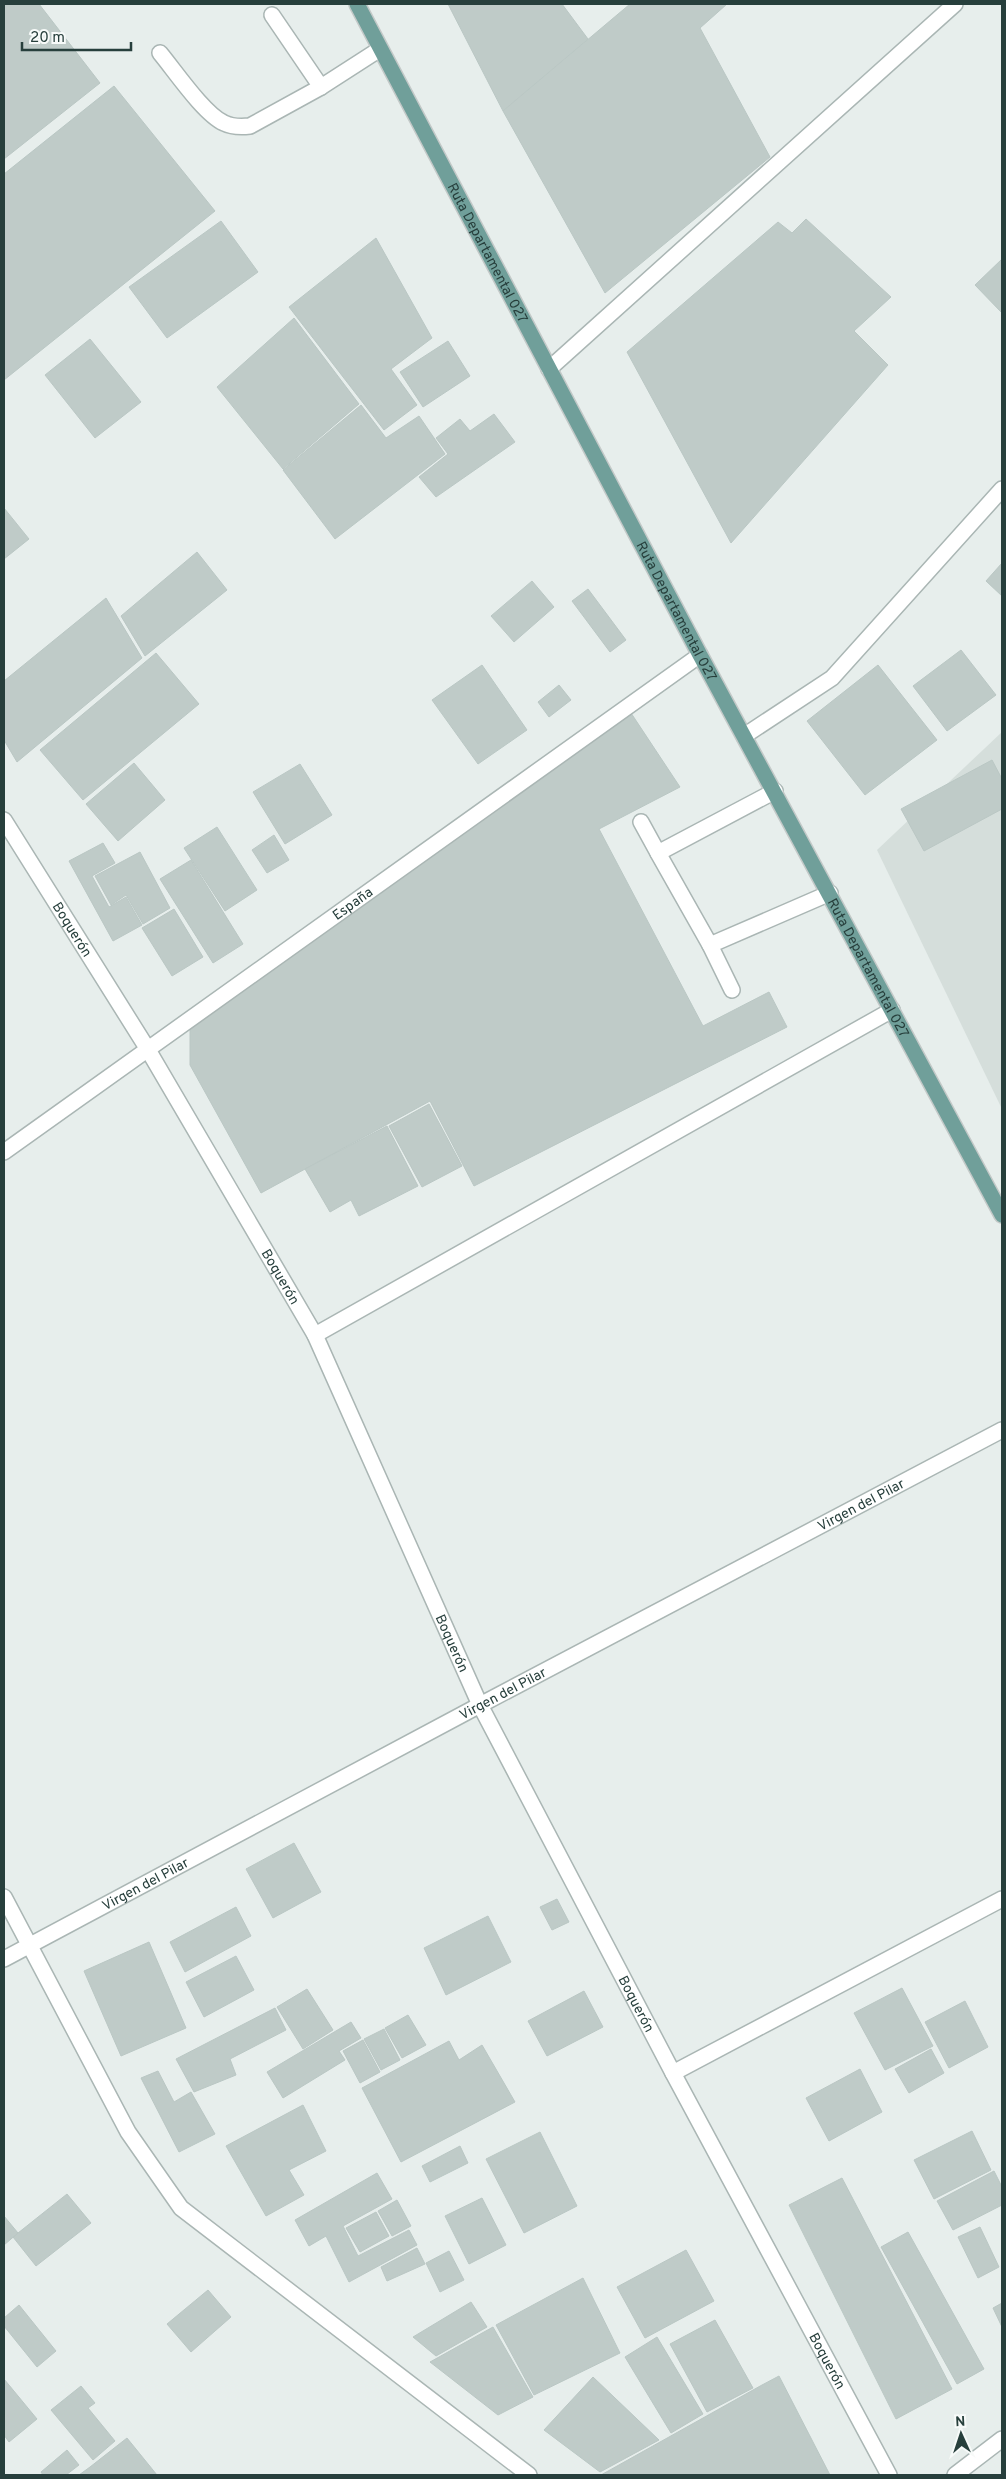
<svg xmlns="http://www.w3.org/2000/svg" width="1006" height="2479" viewBox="0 0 1006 2479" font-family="Overpass,sans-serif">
<rect width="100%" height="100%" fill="#e7eeec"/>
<path fill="#d5dedb" d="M1002 732V1109L877 850Z"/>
<g fill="#bfcbc8" stroke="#bac7c4">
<path d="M4 4H39L100 83 4 159Z"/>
<path d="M448 4H562L588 39 503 111Z"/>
<path d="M630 4H727L700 28 770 157 605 293 503 111Z"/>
<path d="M114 86 215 211 4 380V174Z"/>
<path d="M806 219 891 297 854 331 888 365 731 543 627 352 778 222 792 233Z"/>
<path d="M221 221 258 272 167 338 129 287Z"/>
<path d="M376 238 432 338 391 369 417 405 384 430 289 307Z"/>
<path d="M1002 259V313L975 285Z"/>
<path d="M294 318 359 404 283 469 217 387Z"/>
<path d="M90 339 141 402 95 438 45 375Z"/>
<path d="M448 341 470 376 423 407 400 372Z"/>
<path d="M361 405 386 438 419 416 445 454 335 539 283 470Z"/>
<path d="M494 414 515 442 436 497 419 477 448 454 436 438 460 419 470 431Z"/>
<path d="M4 508 29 539 4 559Z"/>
<path d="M197 552 227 590 145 656 121 616Z"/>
<path d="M1002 563V596L986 581Z"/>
<path d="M532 581 554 607 514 642 491 616Z"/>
<path d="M588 589 626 640 610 652 572 601Z"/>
<path d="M106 598 142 658 17 762 4 740V681Z"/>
<path d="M961 650 996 695 947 731 913 686Z"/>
<path d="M156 653 199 704 83 800 40 750Z"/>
<path d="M482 665 527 730 478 764 432 700Z"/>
<path d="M878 665 937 740 865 795 807 721Z"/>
<path d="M559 685 571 700 549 717 538 702Z"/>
<path d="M631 713 680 787 599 829 703 1026 769 992 787 1027 474 1186 430 1101 261 1193 190 1065V1029L337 920Z"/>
<path d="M992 760 1002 779V809L924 851 901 809Z"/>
<path d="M134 763 165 800 118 841 86 804Z"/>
<path d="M300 764 332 815 285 844 253 792Z"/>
<path d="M217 827 257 890 225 911 184 848Z"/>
<path d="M274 835 289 860 267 873 252 850Z"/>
<path d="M103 843 115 863 92 876 109 907 126 897 142 925 113 941 69 861Z"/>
<path d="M140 852 170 908 143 924 126 895 111 905 95 876Z"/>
<path d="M191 860 243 944 213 963 160 879Z"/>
<path d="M174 909 203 957 172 976 142 928Z"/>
<path d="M429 1104 462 1166 422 1187 389 1126Z"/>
<path d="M387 1126 418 1186 359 1216 351 1200 330 1212 305 1169Z"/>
<path d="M294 1843 321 1892 273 1918 246 1869Z"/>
<path d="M557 1899 569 1922 552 1930 540 1907Z"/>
<path d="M236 1907 251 1936 185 1972 170 1942Z"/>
<path d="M488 1916 511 1962 446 1995 424 1948Z"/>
<path d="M149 1942 186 2028 121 2056 84 1971Z"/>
<path d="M236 1956 254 1990 204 2017 186 1982Z"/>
<path d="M902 1988 933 2046 885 2070 854 2013Z"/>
<path d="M307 1989 333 2030 303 2049 277 2007Z"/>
<path d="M584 1991 603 2027 547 2056 528 2021Z"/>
<path d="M965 2001 988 2047 949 2068 925 2022Z"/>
<path d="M275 2008 286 2030 230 2059 236 2075 194 2092 176 2059Z"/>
<path d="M408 2015 426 2045 402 2058 385 2028Z"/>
<path d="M351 2022 361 2038 339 2051 345 2060 283 2098 267 2072Z"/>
<path d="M384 2029 400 2060 381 2070 364 2039Z"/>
<path d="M363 2040 380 2072 360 2083 343 2051Z"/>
<path d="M449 2041 459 2060 482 2045 515 2102 401 2162 362 2088Z"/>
<path d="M931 2049 944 2073 909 2093 895 2069Z"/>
<path d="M860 2069 882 2112 829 2141 806 2098Z"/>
<path d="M158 2071 174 2102 191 2092 215 2134 179 2152 141 2078Z"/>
<path d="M303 2105 326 2151 289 2170 304 2195 266 2216 226 2146Z"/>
<path d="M972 2131 991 2170 934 2199 914 2160Z"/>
<path d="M540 2132 577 2206 524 2233 486 2159Z"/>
<path d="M460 2146 468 2163 430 2182 422 2166Z"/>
<path d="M994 2171 1002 2187V2205L953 2230 937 2201Z"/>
<path d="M377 2173 392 2199 343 2226 358 2256 409 2230 417 2245 349 2282 326 2236 309 2246 295 2220Z"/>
<path d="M842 2178 952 2389 896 2419 789 2205Z"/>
<path d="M67 2194 91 2223 36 2266 13 2237Z"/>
<path d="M482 2198 506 2245 469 2264 445 2216Z"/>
<path d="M397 2200 411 2226 392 2236 378 2211Z"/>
<path d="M376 2212 389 2236 360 2252 346 2228Z"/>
<path d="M4 2216 18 2233 4 2245Z"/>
<path d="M980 2227 999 2267 978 2278 958 2237Z"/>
<path d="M908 2232 984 2369 957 2384 881 2247Z"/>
<path d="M417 2248 425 2264 387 2281 381 2267Z"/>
<path d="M686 2250 714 2301 645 2338 617 2287Z"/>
<path d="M449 2251 464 2280 440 2292 426 2263Z"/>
<path d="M583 2278 620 2353 534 2395 496 2325Z"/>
<path d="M208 2290 231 2317 191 2352 167 2324Z"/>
<path d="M471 2302 487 2327 436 2356 413 2337Z"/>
<path d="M1002 2303V2327L993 2308Z"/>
<path d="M19 2305 56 2351 37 2367 4 2326V2318Z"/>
<path d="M715 2320 753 2388 707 2412 670 2344Z"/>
<path d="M493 2327 533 2397 498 2415 430 2362Z"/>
<path d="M657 2337 703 2414 671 2433 625 2357Z"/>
<path d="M779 2376 830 2475H601L762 2385Z"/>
<path d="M593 2377 659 2440 600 2472 544 2430Z"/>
<path d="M4 2379 37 2419 9 2442 4 2435Z"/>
<path d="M81 2386 95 2403 88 2408 115 2441 93 2460 51 2410Z"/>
<path d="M127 2438 157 2475H79L90 2467Z"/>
<path d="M67 2450 79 2465 66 2475H43L41 2472Z"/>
</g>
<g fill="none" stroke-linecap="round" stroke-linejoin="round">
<g stroke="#aab6b4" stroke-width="18">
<g id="minor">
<path d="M272 15 321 87"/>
<path d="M160 53C175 71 204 114 224 123 232 127 241 127 250 126L321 87 380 49"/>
<path d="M549 369 955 4"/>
<path d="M744 736 832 678 1002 489"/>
<path id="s1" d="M4 820 147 1048 315 1335 480 1705 673 2073 889 2475"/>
<path d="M641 822 658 853 775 791"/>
<path d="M658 853 710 945"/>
<path d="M732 990 710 945 830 893"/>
<path id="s2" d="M4 1152 700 655"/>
<path d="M315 1335 892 1010"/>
<path d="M4 1897 128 2132 181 2208 529 2475"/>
<path id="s3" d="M4 1959 480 1705 1002 1430"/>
<path d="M673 2073 1002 1899"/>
<path d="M955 2475 1002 2439"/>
</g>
</g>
<g stroke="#c3c9c8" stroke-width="18">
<g id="major">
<path id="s4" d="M357 4 700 655 1002 1215"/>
</g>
</g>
<use href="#minor" stroke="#fff" stroke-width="15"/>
<use href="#major" stroke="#709f9a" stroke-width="15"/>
</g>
<g text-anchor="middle" stroke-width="4" stroke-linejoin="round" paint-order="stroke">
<g font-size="14" fill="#273f3c" stroke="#f7faf9">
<text dy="5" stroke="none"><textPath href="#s4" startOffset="281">Ruta Departamental 027</textPath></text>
<text dy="5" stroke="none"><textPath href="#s4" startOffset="686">Ruta Departamental 027</textPath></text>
<text dy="5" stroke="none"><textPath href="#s2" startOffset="428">España</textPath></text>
<text dy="5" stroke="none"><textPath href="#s1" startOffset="129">Boquerón</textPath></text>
<text dy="5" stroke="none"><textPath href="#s4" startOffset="1091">Ruta Departamental 027</textPath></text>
<text dy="5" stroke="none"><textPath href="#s1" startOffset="534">Boquerón</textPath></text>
<text dy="5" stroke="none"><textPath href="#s3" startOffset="970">Virgen del Pilar</textPath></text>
<text dy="5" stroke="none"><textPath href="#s1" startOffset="939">Boquerón</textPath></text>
<text dy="5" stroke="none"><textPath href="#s3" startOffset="565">Virgen del Pilar</textPath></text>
<text dy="5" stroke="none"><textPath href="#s3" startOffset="160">Virgen del Pilar</textPath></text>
<text dy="5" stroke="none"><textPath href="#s1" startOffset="1344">Boquerón</textPath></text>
<text dy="5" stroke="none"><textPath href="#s1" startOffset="1749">Boquerón</textPath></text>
</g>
</g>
<rect width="1006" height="2479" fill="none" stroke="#273f3c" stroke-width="10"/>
<g transform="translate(961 2434) rotate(357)" stroke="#f7faf9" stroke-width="4" paint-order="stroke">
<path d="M0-4L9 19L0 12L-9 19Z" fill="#273f3c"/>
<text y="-8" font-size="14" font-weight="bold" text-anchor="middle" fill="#273f3c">N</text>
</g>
<path d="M22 42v8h109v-8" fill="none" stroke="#273f3c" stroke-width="2.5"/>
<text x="30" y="42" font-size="15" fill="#273f3c" stroke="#f7faf9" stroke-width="4" paint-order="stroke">20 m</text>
</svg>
